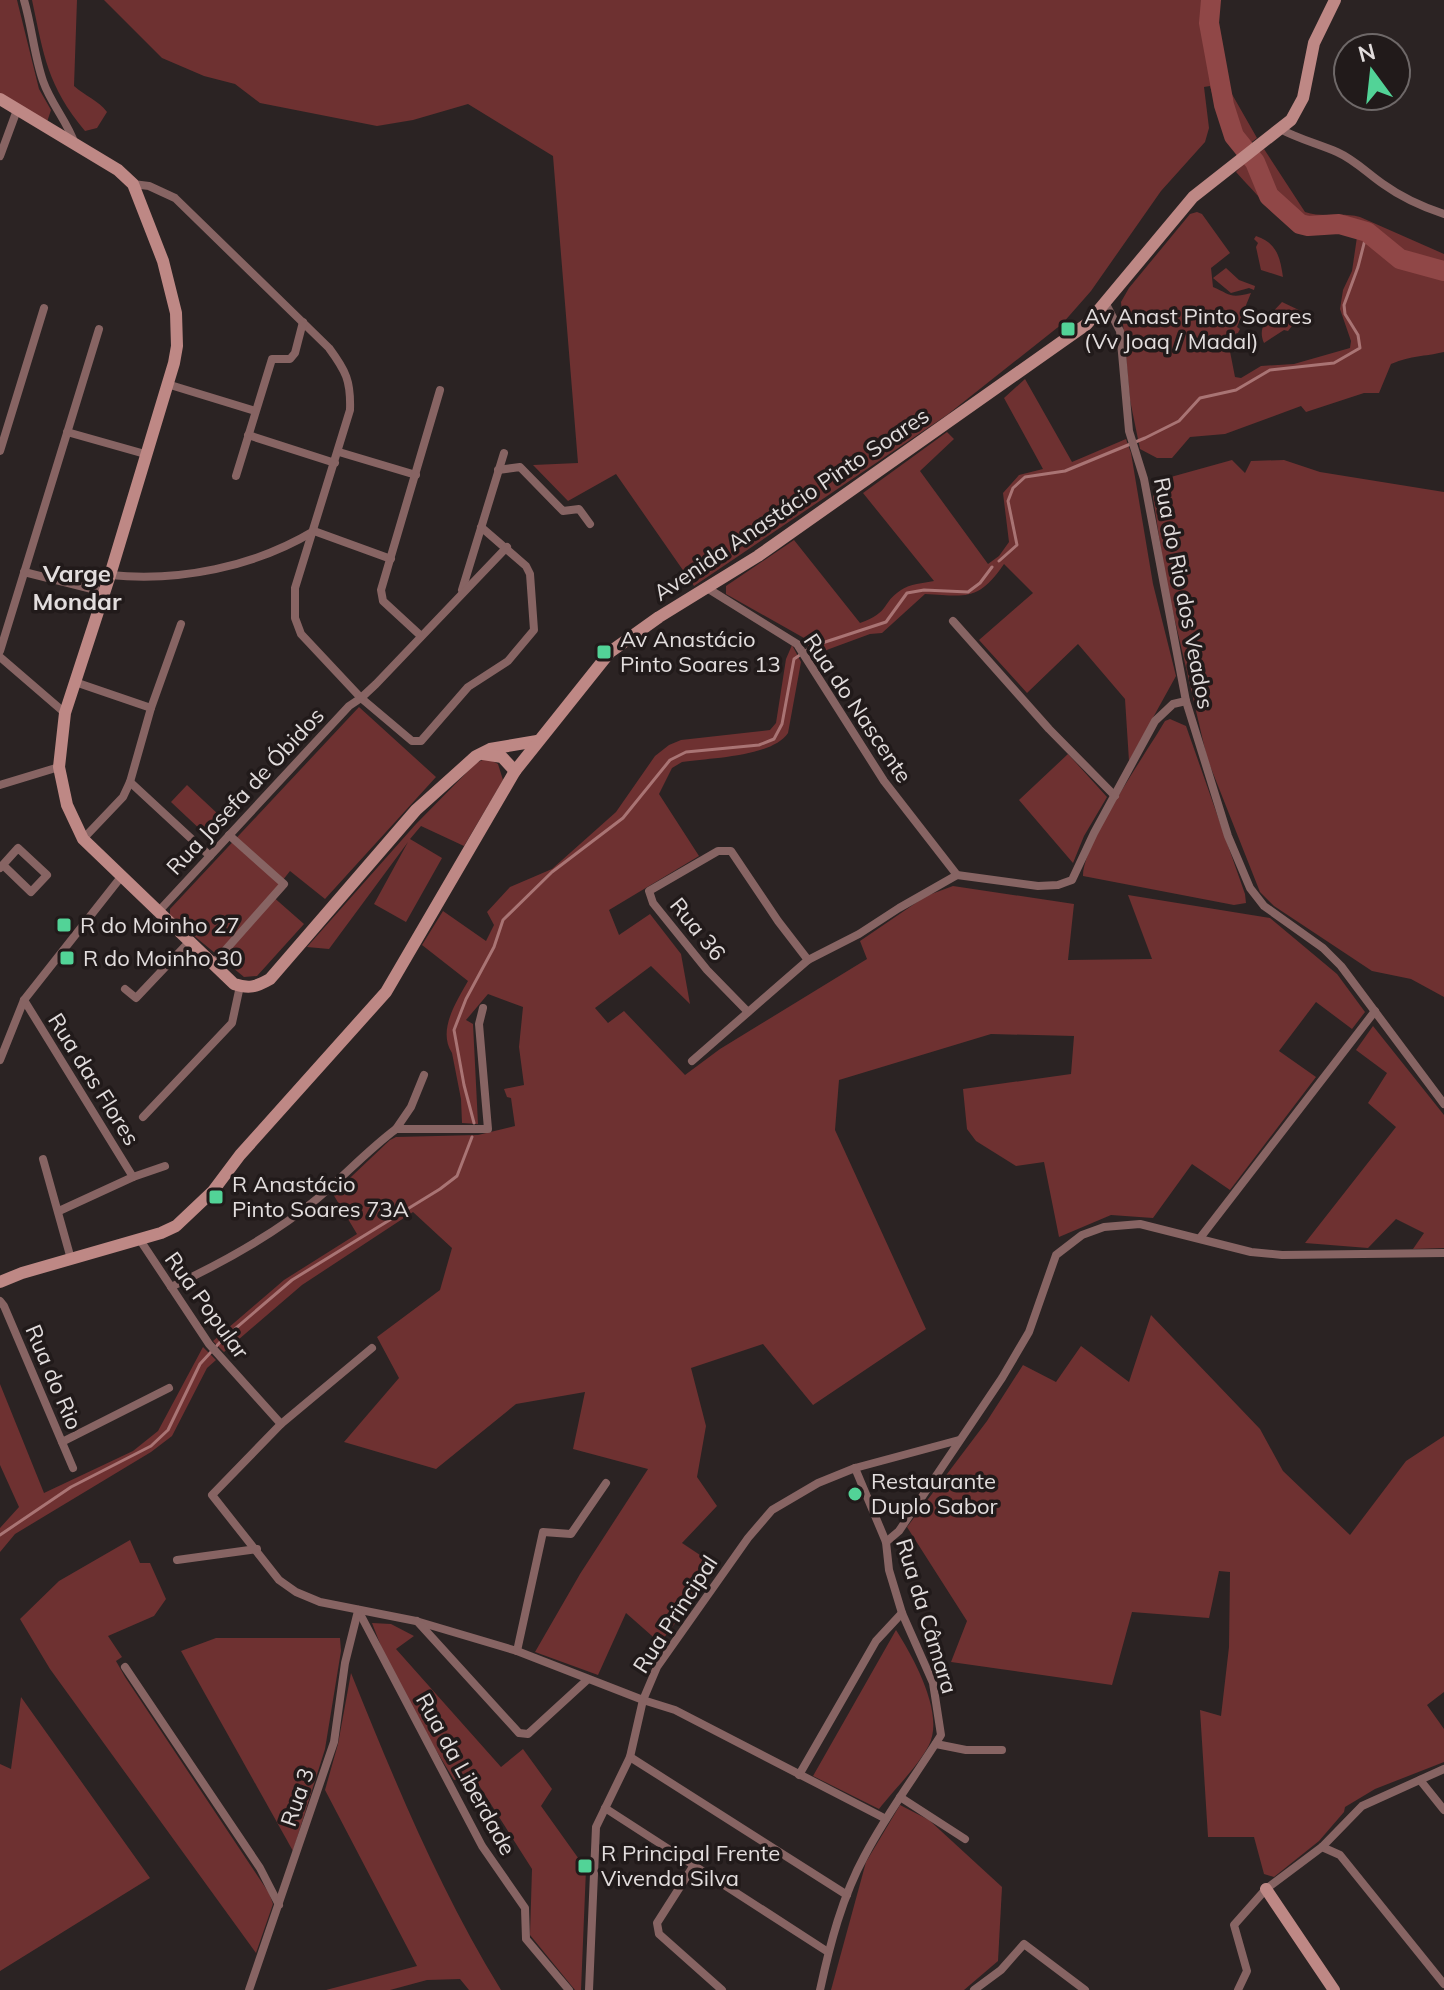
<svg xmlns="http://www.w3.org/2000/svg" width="1444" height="1990" viewBox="0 0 1444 1990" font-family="Mulish,sans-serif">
<rect width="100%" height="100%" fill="#2b2323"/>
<g fill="#6e3131">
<path d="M0 0H17L39 89 51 110 47 122 0 94Z"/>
<path d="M32 0H77L74 86C85 96 98 100 107 112L97 128 85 131C47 85 44 56 32 0Z"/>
<path d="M104 0H1217L1218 56 1229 89 1257 138 1240 151 1214 100 1210 86 1204 87 1209 128 1205 142 1161 191 1091 291 1062 324 947 415 694 586 616 474 568 501 533 465 578 463 553 156 468 104 413 120 377 126 260 103 235 84 204 76 162 58Z"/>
<path d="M1264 149 1305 212C1322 218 1342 212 1360 217L1444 254V352C1423 357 1413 355 1391 364L1379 393H1364L1306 412 1301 406 1225 434 1190 437 1172 458H1157L1140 449 1130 400 1121 302 1129 288 1190 214 1197 212 1202 214 1230 253 1211 268 1213 287C1230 294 1229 299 1251 293L1237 327 1240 329 1238 333 1227 336 1235 377 1241 378 1261 366 1294 364 1350 348 1351 341 1340 309 1343 290 1352 271 1357 237C1335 229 1328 235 1308 232 1285 229 1252 189 1236 172L1244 163Z"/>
<path d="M1256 236C1277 243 1280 257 1283 277L1261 270 1256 247 1258 243 1254 239Z"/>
<path d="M1226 268 1239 280 1255 286 1254 290 1249 288 1231 293 1213 278Z"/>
<path d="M1282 302 1303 312 1288 331 1284 330 1264 343C1256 326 1271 314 1282 302Z"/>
<path d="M1025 379 1072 462 1126 439 1131 453 1153 584 1176 676 1129 761 1125 699 1078 644 1027 693 979 640 1033 593 1004 564C978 602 966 596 925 594L882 633 870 634 813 655 804 638 726 594V586L794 540 860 623C891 612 881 603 901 590 910 584 923 583 934 581L863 493 947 432 954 439 920 471 988 564 999 556 1009 542 1003 493 1019 475 1043 469 1004 398Z"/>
<path d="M1232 460 1245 473 1251 461 1284 460 1320 472 1444 492V997L1411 979 1372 971 1274 906 1260 892 1207 758 1166 582 1153 497 1160 480Z"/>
<path d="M792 645 801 662 788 733C772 757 710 758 682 762L672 768 659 794 699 856 609 910 619 935 650 914 681 954 690 1004 651 966 595 1008 608 1023 624 1011 685 1075 720 1049 867 959 860 941 926 896 953 886 1074 904 1068 960 1152 959 1128 895 1270 918 1337 974 1365 1012 1352 1029 1316 1002 1279 1051 1316 1077 1230 1190 1192 1164 1153 1218 1111 1215 1059 1237 1044 1162 1016 1166 976 1141 967 1129 963 1089 1071 1074 1074 1036 991 1034 839 1080 835 1130 926 1329 813 1405 763 1344 691 1368 706 1426 697 1477 717 1506 682 1543 718 1567 660 1643 626 1613 598 1675 535 1652 580 1574 648 1469 573 1449 585 1392 516 1404 436 1469 344 1442 399 1378 377 1337 440 1290 452 1248 413 1212 302 1285 224 1352 213 1341 284 1280 357 1234 333 1194 390 1140 396 1137 478 1135 515 1126 511 1098 507 1097 504 1089 524 1085 519 1047 523 1007 488 994 466 1020 473 1024 478 1124 462 1123 461 1099 452 1053C437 1030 457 1001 468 981L422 945 443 911 486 941 494 925 487 912 510 887 552 869 616 812 655 756 669 745 681 740 770 730 776 723 786 659Z"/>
<path d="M359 707 436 777 325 899 290 871 271 895 304 924 257 976 244 977 170 916V909Z"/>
<path d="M1170 719 1186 726 1245 894 1246 903 1234 905 1083 876C1082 845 1147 752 1165 721Z"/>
<path d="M1068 754 1107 797 1084 836 1073 863 1019 800Z"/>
<path d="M487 758 498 764 503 780 464 846 421 826 410 839 442 858 406 922 374 904 408 842 329 949 307 947 416 824 476 763Z"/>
<path d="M187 785 220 816 204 833 171 802Z"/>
<path d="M1373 1026 1444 1115V1248L1413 1249 1424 1233 1396 1219 1368 1248 1305 1243 1396 1127 1368 1103 1387 1073 1356 1050Z"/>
<path d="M1151 1315 1260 1429 1283 1471 1350 1535 1406 1461 1444 1436V1692L1427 1705 1444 1729V1762L1375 1789 1345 1807 1344 1812 1319 1841 1274 1877 1264 1874 1254 1837H1208L1200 1710 1221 1716 1229 1647 1230 1572 1219 1571 1209 1618 1132 1612 1112 1685 951 1662 967 1621 907 1527 987 1421 1023 1365 1056 1382 1081 1346 1129 1382Z"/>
<path d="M203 1347 216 1360 207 1368 172 1436 151 1452 15 1534 0 1552V1528L19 1507 0 1465V1384L44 1493 133 1451 158 1431Z"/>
<path d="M130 1540 140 1563H150L166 1599 154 1616 108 1636 122 1657 116 1661 125 1677 269 1893 273 1904 256 1953 50 1669 20 1619 59 1581Z"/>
<path d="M372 1623 391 1624 414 1636 396 1649 501 1767 523 1749 552 1789 541 1806 586 1869 581 1990H575L530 1935 532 1869 473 1776 454 1780 395 1682Z"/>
<path d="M896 1630C913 1657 945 1713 929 1745 919 1765 893 1791 879 1809L813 1776Z"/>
<path d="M216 1638H340L341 1651 325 1749 293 1851 181 1651Z"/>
<path d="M351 1673C395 1782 439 1889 501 1990H469L460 1979 427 1980 390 1990H326L417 1966 325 1790 338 1744Z"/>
<path d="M21 1697 150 1878 0 1971V1764L11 1769Z"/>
<path d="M900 1805 929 1820 1002 1887 998 1961 964 1990H831L866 1862Z"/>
</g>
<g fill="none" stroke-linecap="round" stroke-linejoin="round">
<g stroke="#a97474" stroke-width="3">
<path d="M999 561 1017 545 1008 501 1013 488 1025 477 1065 471 1145 438 1179 421 1200 398 1236 390 1270 370 1334 363 1360 348 1358 335 1345 314 1344 305 1358 267 1367 232"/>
<path d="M474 1123 464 1085 454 1030 466 999 494 947 503 920 552 872 623 818 670 760 686 752 759 745 774 739 782 724 794 659 813 646 886 622 907 593 924 590 968 592 980 583 992 567"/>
<path d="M0 1535 71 1487 151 1446 168 1430 200 1364 222 1340 292 1280 440 1189 457 1176 472 1137"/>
</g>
<path stroke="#904747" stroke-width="20" d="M1211 0 1209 23 1224 105 1234 136 1255 162 1269 196 1300 224 1308 226 1339 224 1367 232 1400 259 1444 271"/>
<g stroke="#876463" stroke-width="8">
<path d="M24 0C32 27 34 55 43 81 51 104 67 121 75 144"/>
<path d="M1280 129C1299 139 1318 144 1337 152 1355 160 1367 173 1383 184 1401 197 1423 207 1444 214"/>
<path d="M0 156 17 110"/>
<path d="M133 184 149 186 175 198 329 348C346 371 351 381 350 410L295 588V618L301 634 361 698 412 741H421L468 687 508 661 534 630 530 574 526 566 481 527"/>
<path d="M1106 304 1120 331 1129 431 1144 479 1186 701 1228 836 1250 888 1264 906 1323 948 1341 966 1444 1104"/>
<path d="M167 384 255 411"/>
<path d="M67 432 145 454"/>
<path d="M248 435 335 463"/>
<path d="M0 451 44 308"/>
<path d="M339 452 416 475"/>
<path d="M498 470 520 467 563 511 579 509 590 524"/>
<path d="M236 476 272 359H290L295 353 303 322"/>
<path d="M24 572 104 592"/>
<path d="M110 575C179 582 254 567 314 531L391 559"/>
<path d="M707 588 797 644 884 781 957 875"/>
<path d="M462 590 504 453"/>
<path d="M953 621 1049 729 1115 796"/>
<path d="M421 636 383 601 381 590 440 390"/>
<path d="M0 651 99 329"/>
<path d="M0 657 65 713"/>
<path d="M75 682 151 708"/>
<path d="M130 782 210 856"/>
<path d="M0 785 59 767"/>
<path d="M83 839 123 797 130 782 151 708 181 624"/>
<path d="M0 868 18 848 47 875 31 892 3 865"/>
<path d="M158 912 349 706 361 698 376 684 507 547"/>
<path d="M213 964 284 884 229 835"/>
<path d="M125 989 136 998 189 942"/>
<path d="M24 1000 133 1177 59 1211"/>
<path d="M748 1012 707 970 653 903 649 891 718 851H731L778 921 808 960"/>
<path d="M0 1060 24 1000 121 877"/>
<path d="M692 1061 808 960 859 934 899 908 957 875 1038 886 1058 885 1072 880 1094 833 1155 721 1173 704 1186 701"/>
<path d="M143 1117 232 1023 240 986"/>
<path d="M396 1129 411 1107 424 1075"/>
<path d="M43 1159 71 1259"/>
<path d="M133 1177 165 1166"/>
<path d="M1200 1238 1375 1011"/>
<path d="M140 1240 209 1344 281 1424"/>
<path d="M171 1287C222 1263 274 1235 318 1198 344 1176 368 1150 396 1129H488L479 1024 483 1008"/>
<path d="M0 1301 4 1306 73 1468"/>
<path d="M372 1348 281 1424 212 1495 279 1580 296 1592 320 1602 416 1621 517 1651 643 1700 675 1710 886 1819"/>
<path d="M62 1442 169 1388"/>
<path d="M886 1542 899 1531 1002 1378 1029 1332 1056 1255 1082 1235 1104 1227 1140 1224 1251 1252 1282 1255 1444 1253"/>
<path d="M177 1560 257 1549"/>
<path d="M358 1610 482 1846 525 1908 526 1939 569 1990"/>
<path d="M417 1621 519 1733 528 1734 587 1680"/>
<path d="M517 1651 543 1532 571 1534 606 1483"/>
<path d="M125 1667 260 1868 279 1905"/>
<path d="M936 1744 966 1750H1002"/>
<path d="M630 1757 847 1895"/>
<path d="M799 1775 876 1641 902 1613"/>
<path d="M1420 1780 1444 1810"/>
<path d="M900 1797 965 1839"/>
<path d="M605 1808 828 1952"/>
<path d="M1322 1847 1340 1855 1444 1984"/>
<path d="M694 1865 657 1923 659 1934 722 1990"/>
<path d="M249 1990 334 1742 345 1663 358 1611"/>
<path d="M589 1990 596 1827 630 1757 643 1700 657 1667 748 1538 772 1510 818 1483 855 1468 959 1440"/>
<path d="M820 1990C830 1944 842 1897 865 1855 887 1813 916 1775 941 1735L933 1683 902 1613 889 1570 886 1542 855 1468"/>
<path d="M974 1990 1001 1970 1024 1944 1085 1990"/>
<path d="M1238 1990 1247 1971 1234 1925 1266 1889 1322 1847 1362 1806 1444 1769"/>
</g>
<g stroke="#be8885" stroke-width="12">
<path d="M0 99 118 170 133 184 163 261 176 313 177 346 174 363 110 575 65 713 59 767 67 805 83 839 234 984C249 989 256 987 270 979L416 810 476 756 490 749 537 741"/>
<path d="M483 754 502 757 515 771"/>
<path d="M0 1282 22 1273 161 1233 176 1226 213 1191 240 1155 386 992 515 771 610 652 659 617 758 556 1087 324 1193 197 1291 120 1303 98 1314 43 1335 0"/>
<path d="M1266 1889 1334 1990"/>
</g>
</g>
<g fill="#52d397" stroke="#211a1a" stroke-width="3">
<rect x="1060" y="321" width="16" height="16" rx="4"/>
<rect x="596" y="644" width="16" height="16" rx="4"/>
<rect x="56" y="917" width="16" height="16" rx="4"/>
<rect x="59" y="950" width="16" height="16" rx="4"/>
<rect x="208" y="1189" width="16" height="16" rx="4"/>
<circle cx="855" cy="1494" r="8"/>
<rect x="577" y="1858" width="16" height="16" rx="4"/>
</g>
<g text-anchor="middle" stroke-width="7" stroke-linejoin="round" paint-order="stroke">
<g font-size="22" fill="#e2dddd" stroke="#211a1a" text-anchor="start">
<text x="1084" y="324">Av Anast Pinto Soares<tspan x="1084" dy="25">(Vv Joaq / Madal)</tspan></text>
<text x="620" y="647">Av Anastácio<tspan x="620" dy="25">Pinto Soares 13</tspan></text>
<text x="80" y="933">R do Moinho 27</text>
<text x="83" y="966">R do Moinho 30</text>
<text x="232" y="1192">R Anastácio<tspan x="232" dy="25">Pinto Soares 73A</tspan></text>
<text x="871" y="1489">Restaurante<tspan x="871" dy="25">Duplo Sabor</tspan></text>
<text x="601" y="1861">R Principal Frente<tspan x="601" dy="25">Vivenda Silva</tspan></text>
</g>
<g font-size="22" fill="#e2dddd" stroke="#211a1a">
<text transform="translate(791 504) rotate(-34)" y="8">Avenida Anastácio Pinto Soares</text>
<text transform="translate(1184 593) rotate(79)" y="8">Rua do Rio dos Veados</text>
<text transform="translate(858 708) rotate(56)" y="8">Rua do Nascente</text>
<text transform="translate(245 791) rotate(-47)" y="8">Rua Josefa de Óbidos</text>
<text transform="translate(698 929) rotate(51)" y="8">Rua 36</text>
<text transform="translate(94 1079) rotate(58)" y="8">Rua das Flores</text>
<text transform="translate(207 1305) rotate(54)" y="8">Rua Popular</text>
<text transform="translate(54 1377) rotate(67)" y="8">Rua do Rio</text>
<text transform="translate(675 1614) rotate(-57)" y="8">Rua Principal</text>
<text transform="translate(927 1616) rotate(73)" y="8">Rua da Câmara</text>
<text transform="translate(466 1774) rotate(61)" y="8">Rua da Liberdade</text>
<text transform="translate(297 1797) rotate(-71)" y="8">Rua 3</text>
</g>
<g font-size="24" font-weight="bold" fill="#e2dddd" stroke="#211a1a">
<text x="77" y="582">Varge<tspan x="77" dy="28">Mondar</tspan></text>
</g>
</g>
<g transform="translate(1372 72) rotate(345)"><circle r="38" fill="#211a1a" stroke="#6e6868" stroke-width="2"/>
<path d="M0-6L14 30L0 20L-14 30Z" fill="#52d397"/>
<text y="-12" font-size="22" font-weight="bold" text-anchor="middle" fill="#e2dddd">N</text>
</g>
</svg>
